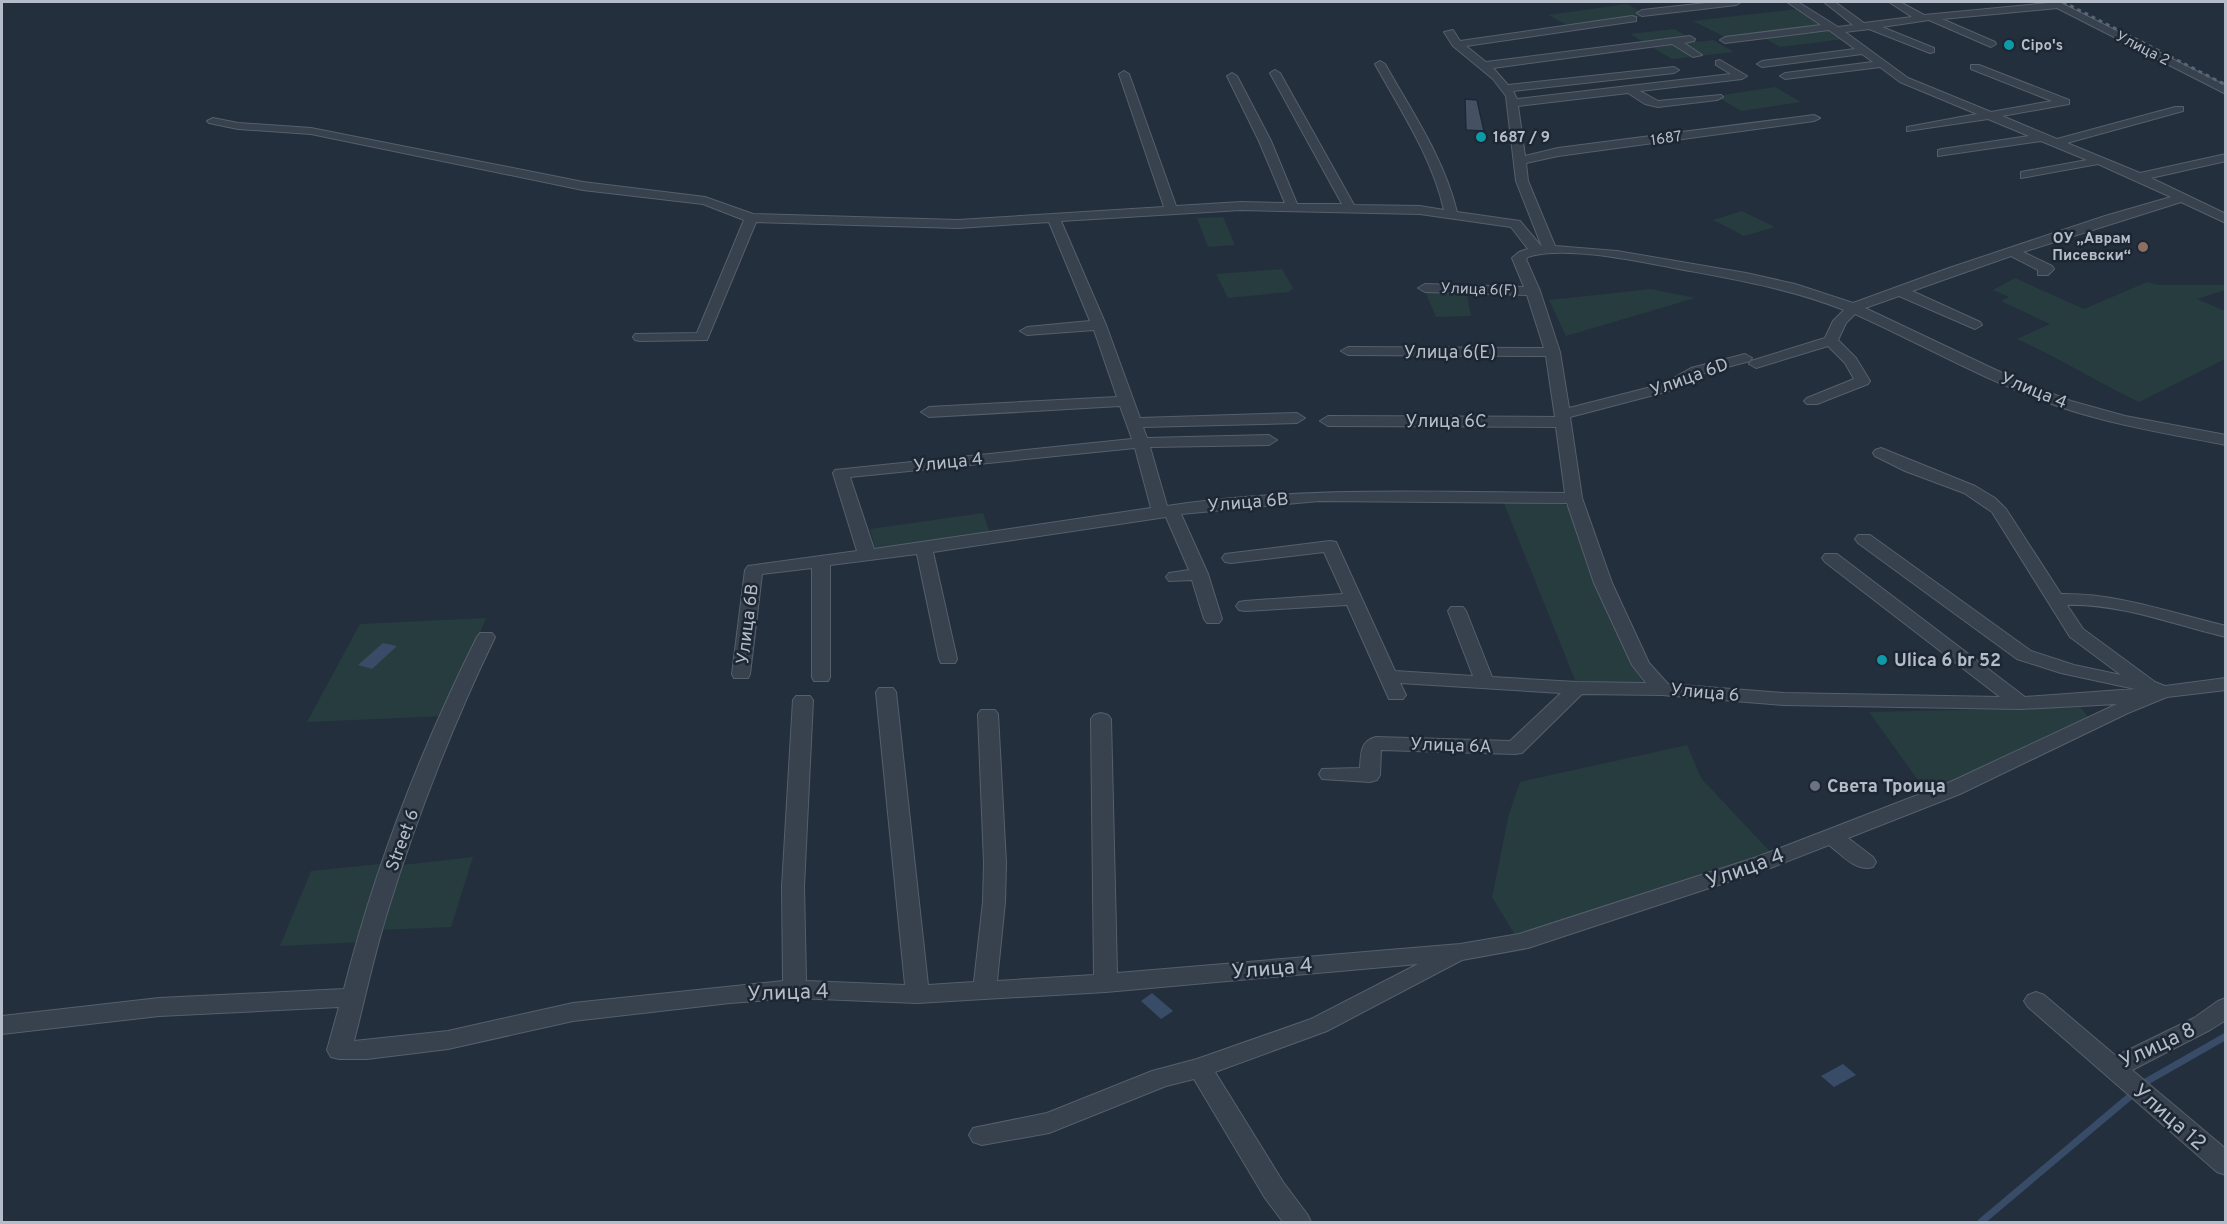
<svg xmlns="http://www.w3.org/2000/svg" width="2227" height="1224" viewBox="0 0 2227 1224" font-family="Overpass,sans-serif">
<rect width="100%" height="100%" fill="#242f3e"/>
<g fill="#263c3f">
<path d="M1627 4 1648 16 1569 26 1548 15Z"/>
<path d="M1798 9 1824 26 1727 38 1693 21Z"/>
<path d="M1825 28 1845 39 1780 47 1761 36Z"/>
<path d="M1674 29 1698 42 1713 40 1734 52 1672 59 1630 34Z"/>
<path d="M1775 87 1801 102 1741 111 1716 96Z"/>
<path d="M1742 211 1775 227 1744 236 1713 220Z"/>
<path d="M1223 217 1235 245 1208 247 1197 218Z"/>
<path d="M1282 269 1293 288 1289 292 1228 298 1216 274Z"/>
<path d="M2015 278 2084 309 2147 282 2158 285H2225V290L2197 299 2225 311V359L2139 402C2097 382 2059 358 2017 339L2050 324 2001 301 2009 297 1993 290Z"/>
<path d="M1424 289 1466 290 1471 316 1436 317Z"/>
<path d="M1651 289 1695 298 1566 336 1549 300Z"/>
<path d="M1503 501H1558L1569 507 1631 664 1645 685H1577Z"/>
<path d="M983 513 991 536 876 552 870 529Z"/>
<path d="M486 618 445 716 307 722 360 624Z"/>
<path d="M2080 707 2091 720 1928 794 1869 712Z"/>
<path d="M1687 745 1701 778 1775 857 1518 940 1492 897 1509 814 1520 782Z"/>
<path d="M473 857 451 927 379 930 402 865Z"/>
<path d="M389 863 363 942 280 946 311 871Z"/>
</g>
<g fill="#394c67">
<path d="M383 643 397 646 372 669 358 665Z"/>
<path d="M1152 993 1173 1011 1161 1019 1141 1001Z"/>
<path d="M1843 1064 1856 1075 1834 1087 1821 1076Z"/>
</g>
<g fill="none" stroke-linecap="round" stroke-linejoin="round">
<g stroke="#394c67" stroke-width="7">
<path d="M2144 1083 2226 1036"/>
<path d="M1981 1222 2134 1093"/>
</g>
</g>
<path fill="#455162" stroke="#1f2835" stroke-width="1.5" d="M1465 99 1477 100 1484 131 1466 130Z"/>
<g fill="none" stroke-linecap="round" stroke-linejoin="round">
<g stroke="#565f6c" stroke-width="2">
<g id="street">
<path d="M1715 2H1741L1736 5 1642 16 1637 13 1642 10Z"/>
<path d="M1787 2H1798L1838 27 1853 25 1824 2H1835L1864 23 1912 17 1889 2H1900L1924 15 2059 2 2226 86V94L2057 8 1942 19 1995 42 1996 44 1991 47 1929 20 1882 27 1934 48V52L1930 53 1869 29 1845 32 1908 78 1991 112 2052 101 1971 69V65H1979L2069 100V104L2002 116 2057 139 2175 107H2183V111L2067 143 2140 173 2226 154V161L2151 178 2226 214V223L2181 202 2023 252 2052 266 2054 269 2048 275H2038V270L2011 256 1912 291 1980 322 1982 325 1975 329 1899 296 1865 308 2017 380 2071 401 2125 416 2226 435V445C2170 434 2113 425 2060 407 1989 383 1924 345 1855 314L1846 323 1838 340 1856 358 1870 381 1868 384 1817 404H1807L1804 401 1807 398 1854 379 1845 363 1828 346 1756 368 1749 364 1751 361 1825 338 1833 321 1844 310C1789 288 1732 279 1674 268 1637 261 1563 245 1528 257L1526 259 1540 291 1560 352 1569 408 1663 384 1691 368 1745 354 1752 358 1750 361 1701 374 1673 390 1570 417 1582 498 1612 583 1649 663 1668 684 1784 693 2000 697 1825 562 1822 558 1825 554H1837L2025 697 2135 689 2061 673 2017 659 1858 543 1855 539 1858 535H1870L2031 651 2074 665 2121 675 2070 637 1992 512 1964 493 1905 471 1875 456 1873 453 1875 450 1881 448 1975 486 1995 498 2006 509 2061 594C2117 593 2172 613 2226 626V637C2174 625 2120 603 2067 605L2083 629 2155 682 2165 686 2226 678V690L2167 697 2128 713 1960 794 1848 838 1873 857 1876 862 1873 867C1856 872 1842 855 1829 845L1773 867 1528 948 1462 960 1327 1031 1215 1072 1283 1182 1307 1214 1311 1222H1283L1265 1198 1194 1079 1166 1086 1049 1133 982 1145 973 1142 969 1135 973 1128 1047 1113 1152 1071 1197 1059 1311 1019 1418 964 1106 992 917 1003 795 998 730 1003 573 1021 448 1049 367 1059H339L331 1057 327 1050 339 1007 159 1016 2 1034V1016L159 998 344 989C375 867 421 749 477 637L480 633H492L495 637C452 726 416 819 387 913 374 955 365 998 354 1041L448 1031 573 1003 783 981 782 887 793 700 796 696H810L813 700 804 887 806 981 905 985 876 692 879 688H893L896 692 928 985 974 982 983 902 984 863 978 714 981 710H995L998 714 1006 863 1005 902 997 981 1094 975 1091 719 1094 715 1101 713 1108 715 1111 719 1117 973 1460 944 1519 934 1757 857 1946 784 2117 704 2021 709 1784 705 1662 695 1582 694 1522 753 1515 754 1381 750 1380 775 1377 780 1370 782 1322 779 1319 774 1322 769 1360 768C1361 754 1360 741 1376 737L1510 741 1561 693 1400 683 1406 695 1403 699H1389L1347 605 1245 611 1239 610 1236 606 1239 602 1245 601 1343 594 1324 552 1231 563 1225 562 1222 558 1225 554 1330 541 1336 542 1395 671 1473 676 1448 611 1451 607H1463L1466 611 1492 677 1577 682 1646 683 1632 665 1594 583 1567 503 1319 501 1181 514 1208 574 1222 619 1219 623H1207L1204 619 1192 580 1169 581 1166 577 1169 573 1189 570 1166 517 933 552 957 659 955 663H941L939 659 917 554 830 565V677L828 681H814L812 677V568L762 574 750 674 748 678H734L732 674 745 570 748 566 857 551 833 473 835 470 1132 439 1120 406 929 417 921 412 929 407 1117 397 1094 330 1027 335 1020 331 1027 327 1090 321 1049 222 958 228 756 222 707 340 640 341 635 340 633 337 635 334 697 333 744 220 703 204 583 190 311 134 238 129 209 123 207 121 213 118 238 123 311 128 583 182 705 197 753 214 958 220 1164 207 1119 74 1124 71 1129 74 1176 206 1241 202 1285 203 1259 141 1227 76 1232 73 1237 76 1271 141 1297 204H1342L1270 73 1275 70 1280 73 1354 205 1420 206 1444 210C1432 157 1401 111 1375 64L1380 61 1385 64C1412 112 1444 158 1457 212L1520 221 1542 247 1516 181 1506 96 1493 79 1453 46 1444 32 1453 30 1460 41 1632 16 1636 17V21L1466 46 1486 62 1690 36 1695 39 1694 41 1684 43 1702 55 1693 57 1672 44 1493 68 1508 85 1674 67 1679 70 1674 73 1513 91 1517 99 1731 74 1716 65V61L1720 60 1747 76 1742 79 1640 91 1658 101 1721 95 1723 97 1717 100 1658 107 1645 104 1628 93 1518 106 1525 156 1558 148 1814 115 1820 118 1814 121 1558 156 1526 163 1528 181 1555 246 1617 251 1746 273 1795 284 1853 303 1949 268 2105 216 2171 197 2098 164 2021 178V172L2087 160 2041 141 1938 156V150L1942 149 2029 136 1988 119 1907 131V127L1977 114 1900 82 1880 67 1785 79 1780 76 1785 73 1873 62 1862 54 1762 67 1757 64 1762 61 1855 49 1829 30 1725 43 1720 40 1725 37 1821 25ZM1241 210 1420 214 1511 227 1528 249 1519 252 1512 258 1524 287 1425 284 1418 288 1425 292 1527 295 1544 348 1348 347 1341 351 1348 355 1546 356 1555 417 1328 416 1320 421 1328 426 1556 427 1565 493C1432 492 1299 486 1167 506L1150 447 1269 445 1277 440 1269 435 1147 438 1143 427 1297 423 1305 418 1297 413 1140 418 1106 325 1061 221ZM1135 448 1151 508 874 549 850 477Z"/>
<path d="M2036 992 2044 995 2116 1056 2194 1018 2218 1001 2226 998V1020L2210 1030 2132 1070 2226 1149V1175L2217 1172 2028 1007 2024 1001 2028 995Z"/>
</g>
</g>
<use href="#street" fill="#38414e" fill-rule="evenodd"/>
<path stroke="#5a6575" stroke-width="3" stroke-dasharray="4 4" stroke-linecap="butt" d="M2063 2 2226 85"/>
</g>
<g fill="#0f9aa8" stroke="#1d2633" stroke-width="2">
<circle cx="2009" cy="45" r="6"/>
<circle cx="1481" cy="137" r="6"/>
<circle cx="1882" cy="660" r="6"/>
</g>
<circle fill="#8d6e63" stroke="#1d2633" stroke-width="2" cx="2143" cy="247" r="6"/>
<circle fill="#6b7280" stroke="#1d2633" stroke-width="2" cx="1815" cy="786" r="6"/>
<g text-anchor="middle" stroke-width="5" stroke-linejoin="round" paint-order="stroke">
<g font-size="15" font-weight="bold" fill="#b4bcc9" stroke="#1d2633" text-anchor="start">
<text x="2021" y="50">Cipo's</text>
<text x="1493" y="142">1687 / 9</text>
<text x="2131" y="243" text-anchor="end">ОУ „Аврам<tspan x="2131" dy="17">Писевски“</tspan></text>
</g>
<g font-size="15" fill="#b4bcc9" stroke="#1d2633">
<text transform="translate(2143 48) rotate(27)" y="5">Улица 2</text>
<text transform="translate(1666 138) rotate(-8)" y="5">1687</text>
<text transform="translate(1479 289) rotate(2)" y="5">Улица 6(F)</text>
</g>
<g font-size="18" fill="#b4bcc9" stroke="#1d2633">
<text x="1450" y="358">Улица 6(E)</text>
<text transform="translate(1689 377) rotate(-20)" y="6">Улица 6D</text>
<text transform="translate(2034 390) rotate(22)" y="6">Улица 4</text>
<text x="1446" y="427">Улица 6C</text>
<text transform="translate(948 462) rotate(-6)" y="6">Улица 4</text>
<text transform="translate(1248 502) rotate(-5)" y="6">Улица 6B</text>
<text transform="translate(747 624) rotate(-83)" y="6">Улица 6B</text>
<text transform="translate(1705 692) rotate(5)" y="6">Улица 6</text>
<text transform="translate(1451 745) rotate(2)" y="6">Улица 6A</text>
<text transform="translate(402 840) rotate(-70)" y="6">Street 6</text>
</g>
<g font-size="18" font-weight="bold" fill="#b4bcc9" stroke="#1d2633" text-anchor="start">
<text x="1894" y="666">Ulica 6 br 52</text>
<text x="1827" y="792">Света Троица</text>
</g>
<g font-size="21" fill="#b4bcc9" stroke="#1d2633">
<text transform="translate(1745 868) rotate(-20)" y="7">Улица 4</text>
<text transform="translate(1272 968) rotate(-5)" y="7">Улица 4</text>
<text transform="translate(788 992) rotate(-2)" y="7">Улица 4</text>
<text transform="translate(2157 1045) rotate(-25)" y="7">Улица 8</text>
<text transform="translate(2170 1117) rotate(41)" y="7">Улица 12</text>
</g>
</g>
<rect width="2227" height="1224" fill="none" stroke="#b4bcc9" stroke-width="6"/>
</svg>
